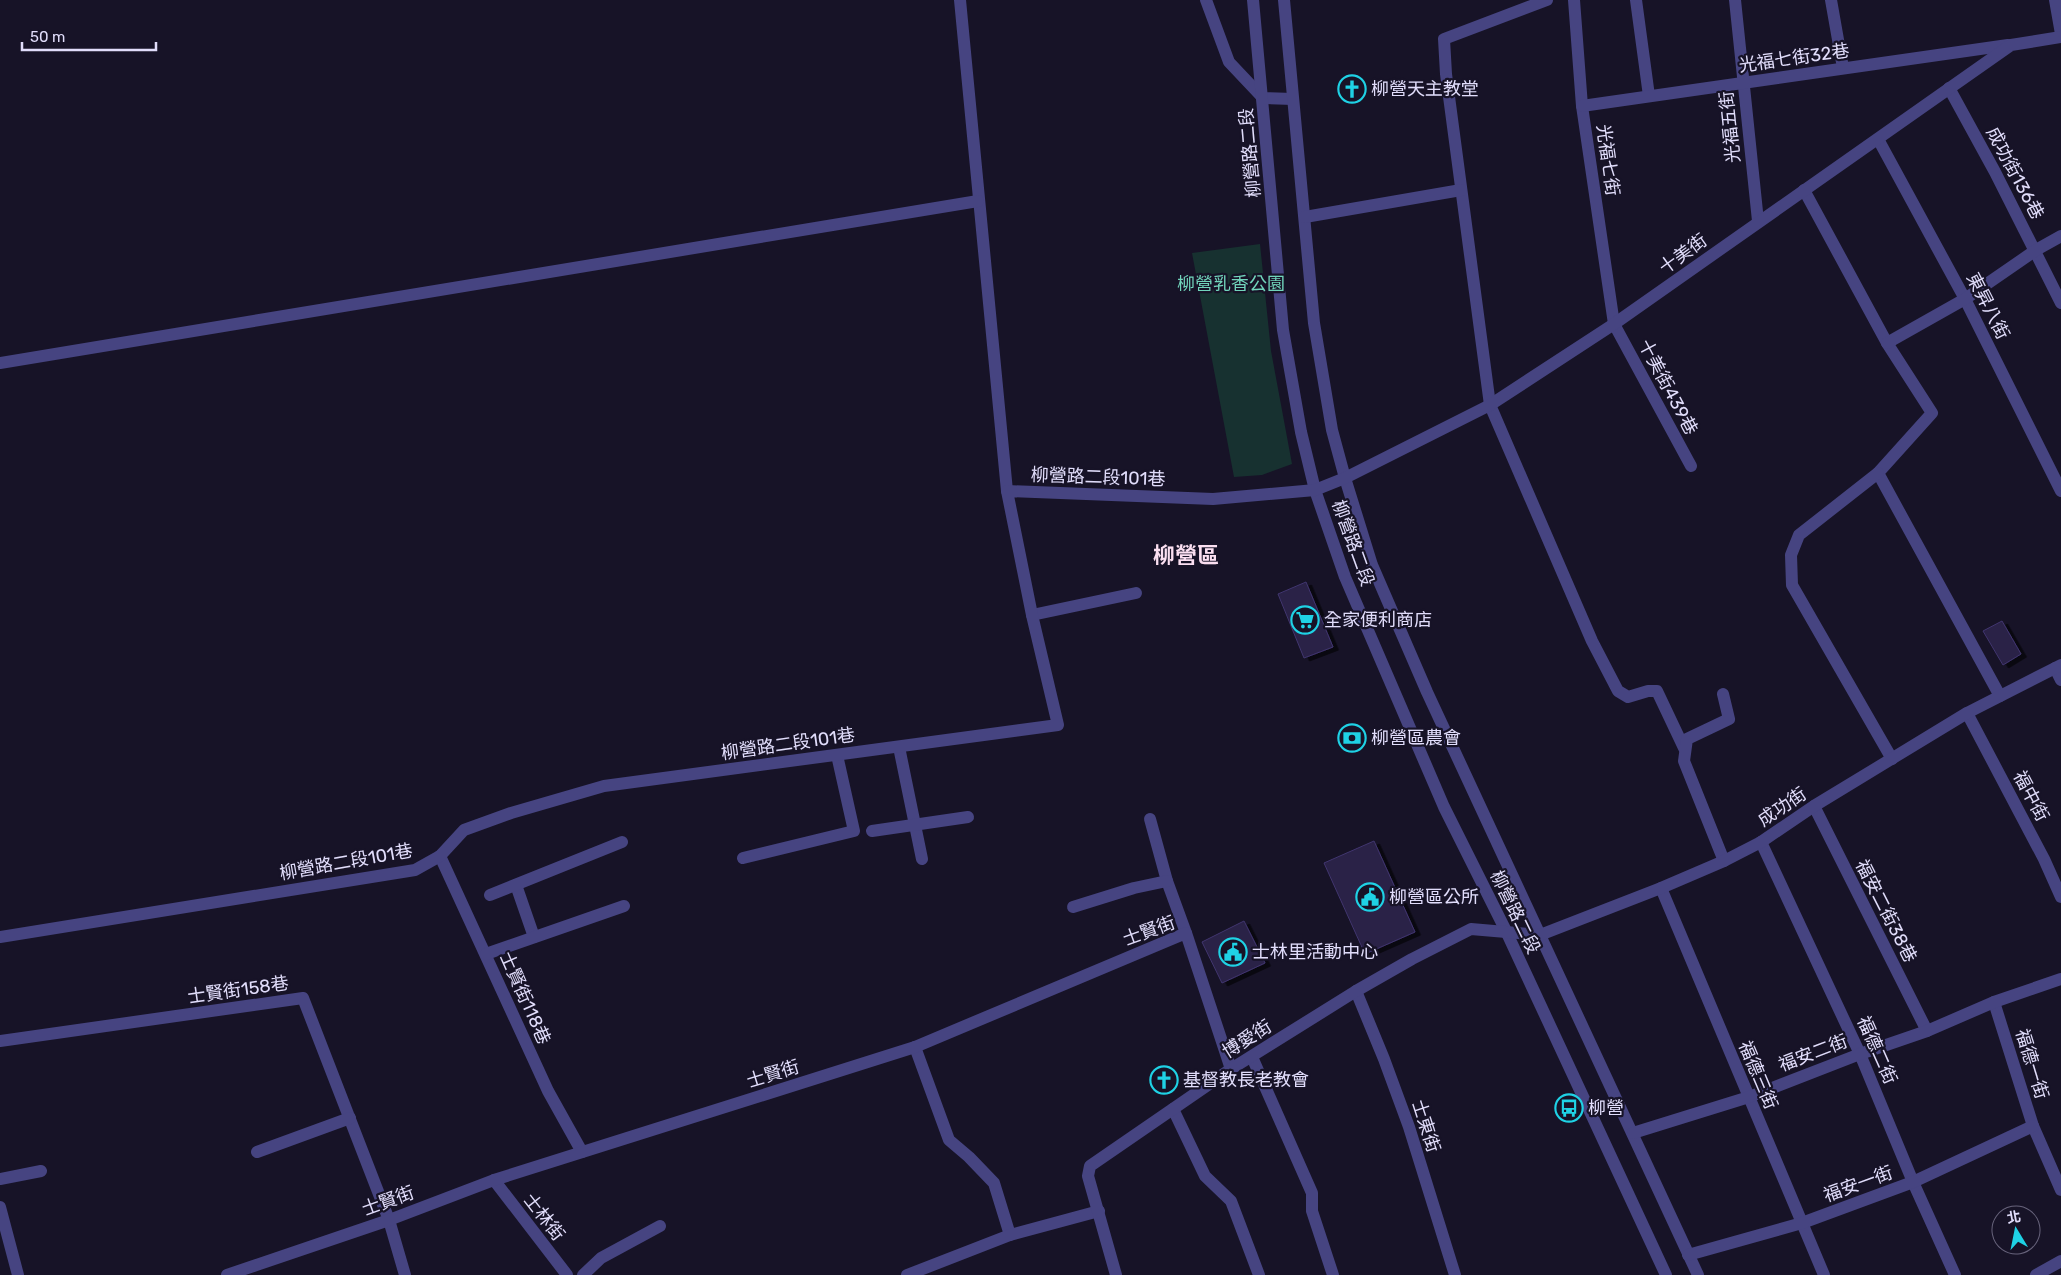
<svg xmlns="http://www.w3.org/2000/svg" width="2061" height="1275" viewBox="0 0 2061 1275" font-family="Rubik,'Noto Sans TC',sans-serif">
<defs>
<filter id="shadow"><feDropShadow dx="5.5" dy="3" stdDeviation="0" flood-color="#0009"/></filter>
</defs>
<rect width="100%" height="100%" fill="#171327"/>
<path fill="#173130" d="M1260 244 1271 351 1292 464 1262 475 1234 477 1192 253Z"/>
<g fill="#292146" stroke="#41366f" filter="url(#shadow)">
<path d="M1306 582 1333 647 1304 658 1278 594Z"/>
<path d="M2002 621 2021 654 2003 665 1983 631Z"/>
<path d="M1374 841 1415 932 1365 954 1324 863Z"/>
<path d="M1244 921 1265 963 1222 983 1202 942Z"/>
</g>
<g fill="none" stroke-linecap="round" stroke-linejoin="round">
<g stroke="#464481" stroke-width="12">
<path d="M960 0 1007 491"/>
<path d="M1206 0 1229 62 1263 98 1293 99"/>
<path d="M1253 0 1283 330 1301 432 1315 490 1345 577 1444 807 1506 931 1666 1275"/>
<path d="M1284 0 1314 323 1332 430 1345 478 1372 565 1427 692 1698 1275"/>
<path d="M1547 0 1444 39 1446 74 1490 405 1592 641 1618 691 1628 697 1648 691H1657L1684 748"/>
<path d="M1574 0 1582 106 1614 324 1691 466"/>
<path d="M1636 0 1649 96"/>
<path d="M1735 0 1758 221"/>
<path d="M1831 0 1843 68"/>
<path d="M2055 0 2061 34"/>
<path d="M1949 88 1995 172 2061 303"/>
<path d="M1582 106 2008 45"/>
<path d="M1878 139 1965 299 2061 491"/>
<path d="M1804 190 1887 343 1932 413 1878 473 2000 696"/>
<path d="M1305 217 1461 190"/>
<path d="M1887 343 1965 299 2036 250 2061 236"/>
<path d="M0 363 978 201"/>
<path d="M1878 473 1799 535 1791 555 1792 585 1892 759"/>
<path d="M1032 615 1136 593"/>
<path d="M2055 668 2061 680"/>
<path d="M1723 694 1729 719 1687 739 1684 761 1724 861"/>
<path d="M1967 713 2044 859 2061 897"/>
<path d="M899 747 922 859"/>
<path d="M1814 806 1927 1031"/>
<path d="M1150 819 1167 881 1186 933"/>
<path d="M872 831 968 817"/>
<path d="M1761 842 1860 1054 1913 1182 1955 1275"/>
<path d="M440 856 548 1091 582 1152"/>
<path d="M743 858 854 831 837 755"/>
<path d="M516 885 534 937"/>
<path d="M1661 888 1824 1275"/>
<path d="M490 895 622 842"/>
<path d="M1073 907 1134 888 1167 881"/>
<path d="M0 937 415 870 440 856 464 830 511 813 604 786 1058 725 1032 615 1007 491 1213 499 1315 490 1345 478 1490 405 1614 324 2011 45 2061 37"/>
<path d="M486 954 624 906"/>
<path d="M1356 991 1384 1059 1409 1127 1455 1275"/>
<path d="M1994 1002 2033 1126 2061 1190"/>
<path d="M0 1041 303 998 389 1220 405 1275"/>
<path d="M915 1047 949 1140 969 1157 994 1183 1010 1235"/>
<path d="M1252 1057 1312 1193V1211L1333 1275"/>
<path d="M1173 1109 1205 1176 1231 1201 1259 1275"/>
<path d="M1633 1133 1749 1097 1860 1054 1927 1031 1994 1002 2061 979"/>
<path d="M257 1152 350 1118"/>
<path d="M0 1179 41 1171"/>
<path d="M494 1180 567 1275"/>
<path d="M0 1207 18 1275"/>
<path d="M1688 1255 1802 1223 1913 1182 2033 1126"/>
<path d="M227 1275 389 1220 494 1180 915 1047 1186 933 1231 1069"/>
<path d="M583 1275 601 1258 660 1226"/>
<path d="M907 1275 1010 1235 1099 1211"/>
<path d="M1116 1275 1088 1176 1090 1166 1231 1069 1356 991 1412 959 1471 929 1540 935 1661 888 1724 861 1761 842 1814 806 1967 713 2061 665"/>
<path d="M2036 1275 2061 1261"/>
</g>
</g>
<defs>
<g id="church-ring" transform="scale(1.4375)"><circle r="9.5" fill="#171327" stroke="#1fd2e5" stroke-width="1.5"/><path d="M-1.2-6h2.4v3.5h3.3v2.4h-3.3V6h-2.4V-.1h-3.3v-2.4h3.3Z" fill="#1fd2e5"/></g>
<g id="supermarket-ring" transform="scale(1.4375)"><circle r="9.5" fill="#171327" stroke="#1fd2e5" stroke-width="1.5"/><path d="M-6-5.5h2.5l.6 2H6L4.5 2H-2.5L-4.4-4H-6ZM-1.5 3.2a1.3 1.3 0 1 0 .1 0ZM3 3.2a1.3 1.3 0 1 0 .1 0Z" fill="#1fd2e5"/></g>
<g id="bank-ring" transform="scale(1.4375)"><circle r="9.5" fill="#171327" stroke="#1fd2e5" stroke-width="1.5"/><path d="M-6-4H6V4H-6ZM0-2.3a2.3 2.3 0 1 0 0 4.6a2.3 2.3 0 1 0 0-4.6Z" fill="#1fd2e5"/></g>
<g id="civic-ring" transform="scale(1.4375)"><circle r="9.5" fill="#171327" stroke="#1fd2e5" stroke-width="1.5"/><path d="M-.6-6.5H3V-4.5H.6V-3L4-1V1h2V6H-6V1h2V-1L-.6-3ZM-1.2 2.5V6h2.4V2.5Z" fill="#1fd2e5"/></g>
<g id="bus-ring" transform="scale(1.4375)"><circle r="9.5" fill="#171327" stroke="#1fd2e5" stroke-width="1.5"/><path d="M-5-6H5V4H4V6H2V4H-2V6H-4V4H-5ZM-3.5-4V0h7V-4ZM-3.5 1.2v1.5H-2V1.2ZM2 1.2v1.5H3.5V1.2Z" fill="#1fd2e5"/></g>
</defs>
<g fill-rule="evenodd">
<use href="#church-ring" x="1352" y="89"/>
<use href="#supermarket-ring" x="1305" y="620"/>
<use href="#bank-ring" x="1352" y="738"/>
<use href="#civic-ring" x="1370" y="897"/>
<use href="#civic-ring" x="1233" y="952"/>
<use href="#church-ring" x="1164" y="1080"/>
<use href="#bus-ring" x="1569" y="1108"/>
</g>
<g text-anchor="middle" stroke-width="4.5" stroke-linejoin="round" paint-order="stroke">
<g font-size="18" fill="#e1ddfb" stroke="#171327">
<text transform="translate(1794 58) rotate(-8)" y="6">光福七街32巷</text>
<text transform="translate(1730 127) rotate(-96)" y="6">光福五街</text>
<text transform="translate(1250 153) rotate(-95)" y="6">柳營路二段</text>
<text transform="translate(1608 160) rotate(82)" y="6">光福七街</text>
<text transform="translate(2015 173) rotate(62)" y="6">成功街136巷</text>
<text transform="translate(1683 254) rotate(-36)" y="6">十美街</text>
<text transform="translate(1988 306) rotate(63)" y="6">東昇八街</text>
<text transform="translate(1668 387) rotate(62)" y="6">十美街439巷</text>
<text transform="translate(1098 477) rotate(2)" y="6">柳營路二段101巷</text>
<text transform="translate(1353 543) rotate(70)" y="6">柳營路二段</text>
<text transform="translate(788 744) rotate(-8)" y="6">柳營路二段101巷</text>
<text transform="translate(2031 796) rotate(62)" y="6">福中街</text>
<text transform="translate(1782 807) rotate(-34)" y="6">成功街</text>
<text transform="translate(346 862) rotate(-10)" y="6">柳營路二段101巷</text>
<text transform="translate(1886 911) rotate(63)" y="6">福安二街38巷</text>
<text transform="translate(1515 912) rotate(64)" y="6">柳營路二段</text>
<text transform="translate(1149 931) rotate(-20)" y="6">士賢街</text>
<text transform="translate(238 990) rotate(-8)" y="6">士賢街158巷</text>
<text transform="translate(525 998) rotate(66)" y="6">士賢街118巷</text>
<text transform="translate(1247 1039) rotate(-32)" y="6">博愛街</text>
<text transform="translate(1877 1050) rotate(66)" y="6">福德二街</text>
<text transform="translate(1813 1053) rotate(-21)" y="6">福安二街</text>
<text transform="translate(2032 1064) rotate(73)" y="6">福德一街</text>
<text transform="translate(773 1074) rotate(-17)" y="6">士賢街</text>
<text transform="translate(1758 1075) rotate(67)" y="6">福德三街</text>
<text transform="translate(1426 1126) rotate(72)" y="6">士東街</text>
<text transform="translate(1858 1184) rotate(-20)" y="6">福安一街</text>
<text transform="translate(388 1201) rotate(-20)" y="6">士賢街</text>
<text transform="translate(544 1217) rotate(52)" y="6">士林街</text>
</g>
<g font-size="18" fill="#e1ddfb" stroke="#171327" text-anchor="start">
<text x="1371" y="95">柳營天主教堂</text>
<text x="1324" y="626">全家便利商店</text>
<text x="1371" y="744">柳營區農會</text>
<text x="1389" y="903">柳營區公所</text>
<text x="1252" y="958">士林里活動中心</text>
<text x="1183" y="1086">基督教長老教會</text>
<text x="1588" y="1114">柳營</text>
</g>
<g font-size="18" fill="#71d4bb" stroke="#171327">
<text x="1231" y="290">柳營乳香公園</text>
</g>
<g font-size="22" font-weight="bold" fill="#fbdff1" stroke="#171327">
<text x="1186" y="563">柳營區</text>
</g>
</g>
<g transform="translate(2016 1230) rotate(350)"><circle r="24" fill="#171327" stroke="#68647c"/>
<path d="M0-4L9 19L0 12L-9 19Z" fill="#1fd2e5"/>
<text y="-8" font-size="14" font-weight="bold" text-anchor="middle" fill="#e1ddfb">北</text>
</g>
<path d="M22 42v8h134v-8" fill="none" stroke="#e1ddfb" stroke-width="2.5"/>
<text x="30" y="42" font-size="15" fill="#e1ddfb" stroke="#171327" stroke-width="4" paint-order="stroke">50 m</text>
</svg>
